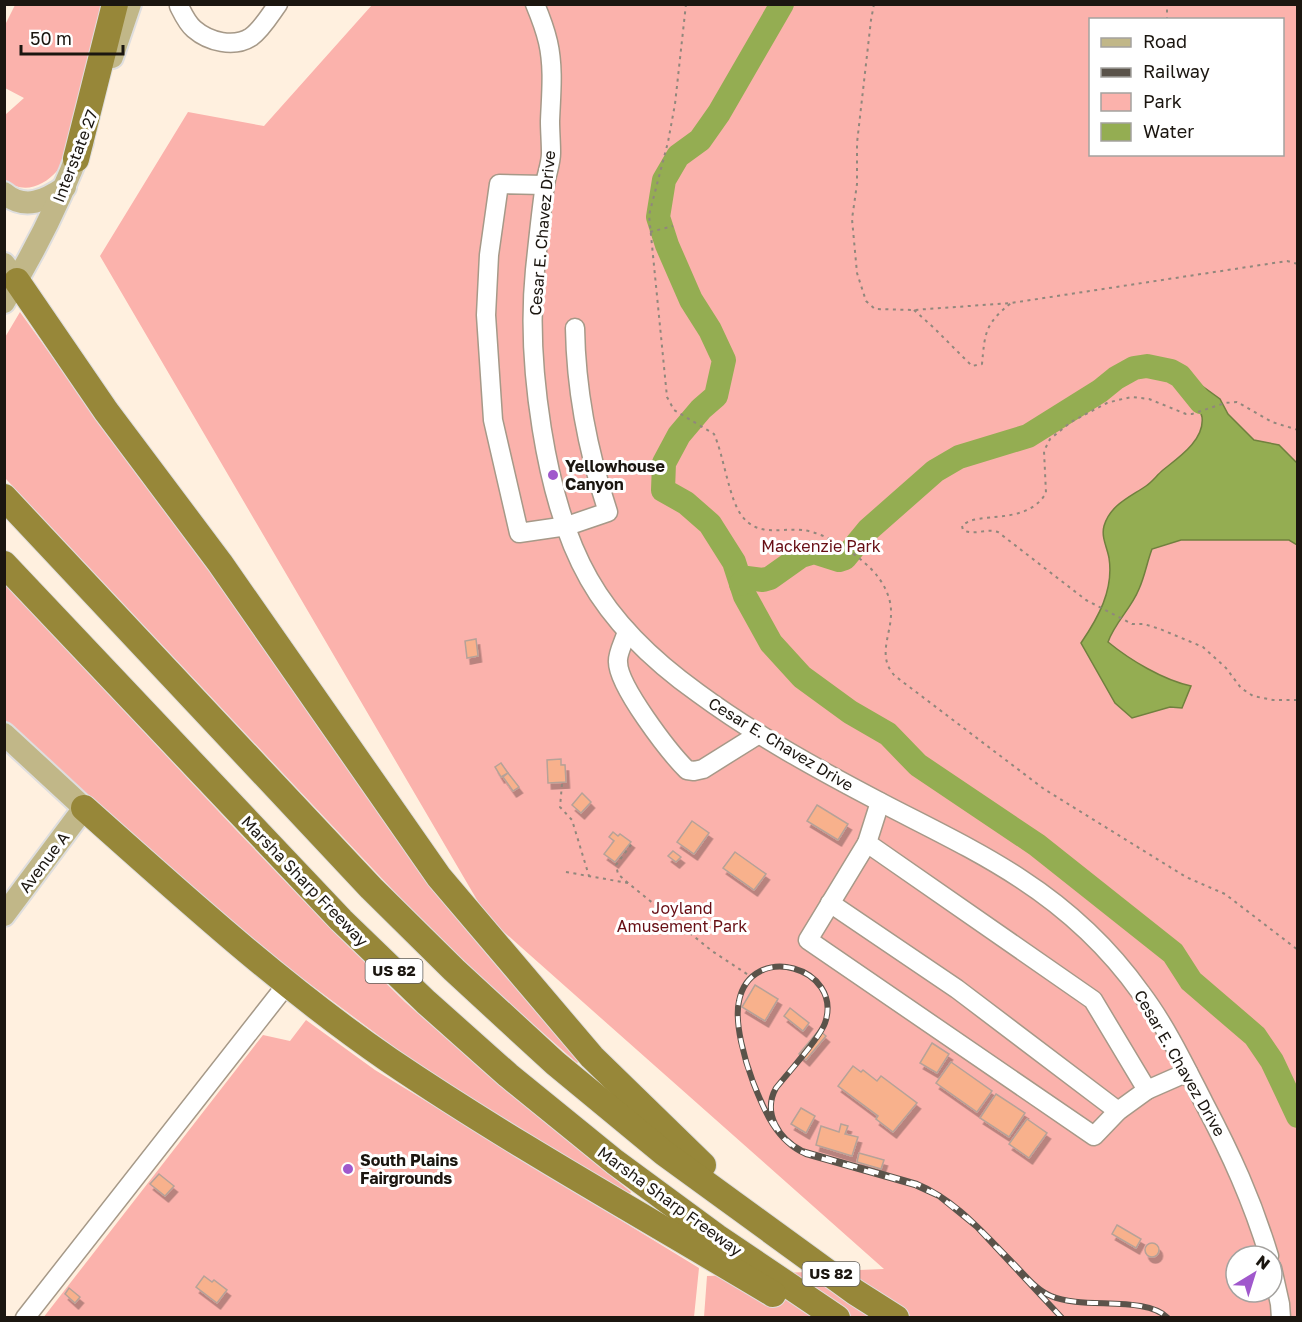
<svg xmlns="http://www.w3.org/2000/svg" width="1302" height="1322" viewBox="0 0 1302 1322" font-family="'Golos Text',sans-serif">
<defs>
<filter id="shadow"><feDropShadow dx="3.5" dy="6" stdDeviation="0" flood-color="#0004"/></filter>
</defs>
<rect width="100%" height="100%" fill="#fff0df"/>
<g fill="#fbb2ac" fill-rule="evenodd">
<path d="M15 5H112C99 52 88 101 68 146 65 154 62 165 57 171 43 187 21 195 5 179V115L24 98 5 88 4 27Z"/>
<path d="M372 5H1297V1317H704L707 1276 884 1269 487 917 100 256 188 112 264 126ZM1090 20H1282V154H1090ZM1236 1256H1272V1292H1236Z"/>
<path d="M20 312 140 479 204 560 582 1059 577 1063 491 987 405 903 5 478 4 339Z"/>
<path d="M4 583 237 831 324 922 405 1002 488 1075 631 1192 628 1197 422 1068 287 967 128 833 5 720Z"/>
<path d="M306 1020 375 1070 699 1268 694 1317 43 1318 263 1035 290 1041Z"/>
</g>
<path fill="#94ad52" stroke="#70803e" stroke-width="1.5" d="M1187 375 1220 399 1228 414 1254 440 1279 445 1297 463V545L1289 540H1181L1152 549C1147 562 1145 576 1139 589 1131 609 1115 622 1108 642 1130 660 1163 680 1191 686L1182 708 1170 707 1132 718 1115 703 1081 643C1098 618 1114 590 1109 558 1107 547 1101 537 1104 526 1110 505 1130 497 1146 486 1152 482 1157 475 1163 470 1178 458 1205 440 1202 417 1199 402 1186 390 1180 376Z"/>
<g fill="none" stroke-linecap="round" stroke-linejoin="round">
<g stroke="#94ad52" stroke-width="24">
<path d="M782 4 719 113 700 140 678 156 664 180 658 217 667 245 691 300 710 330 724 360 716 396 701 409 679 435 664 463 663 490 686 503 710 524 734 562 745 596 771 643 802 677 850 712 888 734 918 765 1037 845 1173 953 1191 981 1255 1036 1272 1061 1298 1116"/>
<path d="M741 584 747 578 763 580 770 578 801 556 814 552 839 560 845 558 868 530 935 471 959 457 1028 436 1100 391 1116 378 1134 368 1147 366 1171 371 1180 376 1201 402"/>
</g>
</g>
<g fill="#f8b18c" stroke="#b6a298" stroke-width="1.5" filter="url(#shadow)">
<path d="M476 639 478 656 467 658 465 641Z"/>
<path d="M561 759V765H565L566 782 548 783 547 760Z"/>
<path d="M501 763 508 773 501 777 495 767Z"/>
<path d="M508 773 519 787 513 791 503 777Z"/>
<path d="M582 793 591 802 581 813 572 805Z"/>
<path d="M817 805 848 824 838 840 807 821Z"/>
<path d="M692 821 709 833 694 854 677 842Z"/>
<path d="M613 832 618 836 620 834 631 842 615 862 604 854 614 841 609 837Z"/>
<path d="M673 851 681 857 676 862 668 856Z"/>
<path d="M735 852 766 874 754 890 723 868Z"/>
<path d="M755 985 778 999 765 1021 742 1007Z"/>
<path d="M790 1008 809 1023 803 1031 784 1016Z"/>
<path d="M819 1030 826 1036 806 1060 799 1054Z"/>
<path d="M932 1043 949 1054 937 1073 920 1063Z"/>
<path d="M951 1062 992 1091 977 1112 936 1083Z"/>
<path d="M853 1066 861 1072 863 1070 877 1081 881 1076 917 1103 893 1132 876 1119 878 1116 838 1086Z"/>
<path d="M996 1094 1025 1113 1009 1137 980 1118Z"/>
<path d="M801 1108 815 1116 806 1133 791 1124Z"/>
<path d="M1027 1119 1047 1133 1029 1158 1009 1144Z"/>
<path d="M841 1124 848 1126 845 1134 858 1137 852 1156 816 1145 821 1126 839 1132Z"/>
<path d="M859 1153 884 1160 881 1169 857 1162Z"/>
<path d="M159 1174 174 1186 165 1196 150 1184Z"/>
<path d="M1117 1225 1141 1239 1136 1248 1112 1234Z"/>
<circle cx="1152" cy="1250" r="7"/>
<path d="M204 1276 212 1282 214 1280 227 1290 217 1303 196 1287Z"/>
<path d="M69 1288 80 1297 75 1303 65 1294Z"/>
</g>
<g fill="none" stroke-linecap="round" stroke-linejoin="round">
<g stroke="#a69988" stroke-width="21">
<g id="minor">
<path d="M535 4C540 16 545 29 548 42 554 68 551 95 550 121 550 131 551 142 551 153 551 163 547 173 545 184 541 212 538 242 535 270 526 360 544 500 589 579 615 625 656 663 698 693 755 735 819 770 882 803 928 827 977 850 1021 879 1067 909 1109 948 1141 993 1166 1026 1185 1066 1204 1103 1231 1154 1252 1200 1269 1256"/>
<path d="M179 6C183 14 187 23 194 29 209 42 234 48 251 37 262 29 270 15 278 4"/>
<path d="M545 185 499 184 489 255 486 315 493 420 519 533 567 526 608 512C588 452 576 392 575 328"/>
<path d="M627 631C625 640 617 653 618 662 618 686 669 752 687 770L694 771 703 769 759 734"/>
<path d="M880 802 867 843 1093 1000 1147 1090 1188 1072"/>
<path d="M867 843 808 940 1094 1136 1118 1111 1147 1090"/>
<path d="M830 903 957 989 1118 1111"/>
<path d="M1272 1268 1280 1304 1281 1318"/>
<path d="M25 1318 287 984"/>
</g>
</g>
<g stroke="#dfdede" stroke-width="26">
<g id="major">
<path d="M112 57 130 4"/>
<path d="M4 193C25 211 46 200 65 187"/>
<path d="M4 264 17 281"/>
<path d="M4 302C35 251 62 198 82 142"/>
<path d="M4 734 84 808 4 915"/>
</g>
</g>
<g stroke="#dfdede" stroke-width="28">
<g id="highway">
<path d="M76 159 115 4"/>
<path d="M17 281 106 411 220 563 439 877 592 1057 703 1165"/>
<path d="M4 497 371 888 454 970 555 1063 664 1153 855 1292 896 1318"/>
<path d="M4 564 341 920 426 1002 508 1075 615 1162 717 1237 837 1318"/>
<path d="M84 808C183 896 280 985 389 1060 513 1144 645 1217 773 1294"/>
</g>
</g>
<g stroke="#91877c" stroke-width="2" stroke-dasharray="3 4.5" stroke-linecap="butt">
<path d="M686 4 675 104 668 142 649 215 667 397 674 410 714 434C724 456 729 500 742 516 758 537 779 528 802 530 826 532 864 558 878 577 885 586 891 599 891 611 892 634 876 656 895 676L1044 789 1186 877 1225 894 1298 950"/>
<path d="M874 4 871 20 857 143V184L852 219 857 273 866 301 875 309 914 310 1011 303 1287 261 1298 264"/>
<path d="M1167 20V4"/>
<path d="M650 232 673 226"/>
<path d="M914 310 934 328 972 366 982 364C985 332 985 324 1011 303"/>
<path d="M1298 430 1272 422 1237 402 1225 403 1192 414H1186L1149 399 1132 397 1118 400 1107 403 1071 422 1050 439 1044 451 1046 493C1026 527 977 510 962 526L963 530C974 536 986 528 998 532L1086 600 1132 624H1144L1160 629 1203 647 1226 668 1241 688 1253 696 1273 700H1298"/>
<path d="M562 784 560 807 572 820 589 876"/>
<path d="M566 872 628 883 712 951 753 978"/>
<path d="M628 883 618 874 616 865 633 842"/>
</g>
<use href="#minor" stroke="#fff" stroke-width="18"/>
<use href="#major" stroke="#c1b788" stroke-width="22"/>
<use href="#highway" stroke="#978739" stroke-width="26"/>
<g stroke="#5a534a" stroke-width="6">
<path id="rail" d="M1062 1318 977 1227 939 1196 915 1185 806 1154C776 1141 764 1110 753 1082 745 1061 734 1023 739 1001 751 941 844 967 825 1023 820 1038 787 1074 776 1088 762 1113 779 1139 802 1151L917 1184C956 1200 984 1234 1013 1263 1025 1275 1036 1290 1051 1296 1083 1310 1145 1295 1168 1318"/>
</g>
<use href="#rail" stroke="#fff" stroke-width="4" stroke-dasharray="11" stroke-linecap="butt"/>
</g>
<g fill="#a058cc" stroke="#fff" stroke-width="2">
<circle cx="553" cy="475" r="6"/>
<circle cx="348" cy="1169" r="6"/>
</g>
<g text-anchor="middle" stroke-width="6" stroke-linejoin="round" paint-order="stroke">
<g fill="#fff" stroke="#5f5c58" stroke-width="1.5">
<rect x="365.5" y="959" width="57" height="24" rx="4.5"/>
<rect x="802.5" y="1262" width="57" height="24" rx="4.5"/>
</g>
<g font-size="15" font-weight="bold" fill="#1b1610">
<text x="394" y="976">US 82</text>
<text x="831" y="1279">US 82</text>
</g>
<g font-size="16" fill="#1b1610" stroke="#fff">
<text transform="translate(75 156) rotate(-69)" y="6">Interstate 27</text>
<text transform="translate(542 233) rotate(-85)" y="6">Cesar E. Chavez Drive</text>
<text transform="translate(781 744) rotate(31)" y="6">Cesar E. Chavez Drive</text>
<text transform="translate(44 862) rotate(-53)" y="6">Avenue A</text>
<text transform="translate(305 881) rotate(46)" y="6">Marsha Sharp Freeway</text>
<text transform="translate(1180 1063) rotate(60)" y="6">Cesar E. Chavez Drive</text>
<text transform="translate(670 1201) rotate(36)" y="6">Marsha Sharp Freeway</text>
</g>
<g font-size="16" font-weight="bold" fill="#1b1610" stroke="#fff" text-anchor="start">
<text x="565" y="472">Yellowhouse<tspan x="565" dy="18">Canyon</tspan></text>
<text x="360" y="1166">South Plains<tspan x="360" dy="18">Fairgrounds</tspan></text>
</g>
<g font-size="16" fill="#670e14" stroke="#fff">
<text x="821" y="552">Mackenzie Park</text>
<text x="682" y="914">Joyland<tspan x="682" dy="18">Amusement Park</tspan></text>
</g>
</g>
<rect width="1302" height="1322" fill="none" stroke="#1b1610" stroke-width="12"/>
<rect x="1089" y="18" width="195" height="138" fill="#ffffff" stroke="#a4a29f" stroke-width="1.5"/>
<rect x="1101" y="38" width="30" height="9" fill="#c1b788" stroke="#a4a29f" stroke-width="1.5"/>
<text x="1143" y="48" font-size="18" fill="#1b1610">Road</text>
<rect x="1101" y="68" width="30" height="9" fill="#5a534a" stroke="#a4a29f" stroke-width="1.5"/>
<text x="1143" y="78" font-size="18" fill="#1b1610">Railway</text>
<rect x="1101" y="93" width="30" height="18" fill="#fbb2ac" stroke="#a4a29f" stroke-width="1.5"/>
<text x="1143" y="108" font-size="18" fill="#1b1610">Park</text>
<rect x="1101" y="123" width="30" height="18" fill="#94ad52" stroke="#a4a29f" stroke-width="1.5"/>
<text x="1143" y="138" font-size="18" fill="#1b1610">Water</text>
<g transform="translate(1254 1274) rotate(38)"><circle r="28" fill="#ffffff" stroke="#a4a29f" stroke-width="1.5"/>
<path d="M0-4.5L10 22L0 15L-10 22Z" fill="#a058cc"/>
<text y="-9" font-size="16" font-weight="bold" text-anchor="middle" fill="#1b1610">N</text>
</g>
<path d="M21 45v9h102v-9" fill="none" stroke="#1b1610" stroke-width="3"/>
<text x="30" y="45" font-size="18" fill="#1b1610" stroke="#ffffff" stroke-width="4.5" paint-order="stroke">50 m</text>
</svg>
